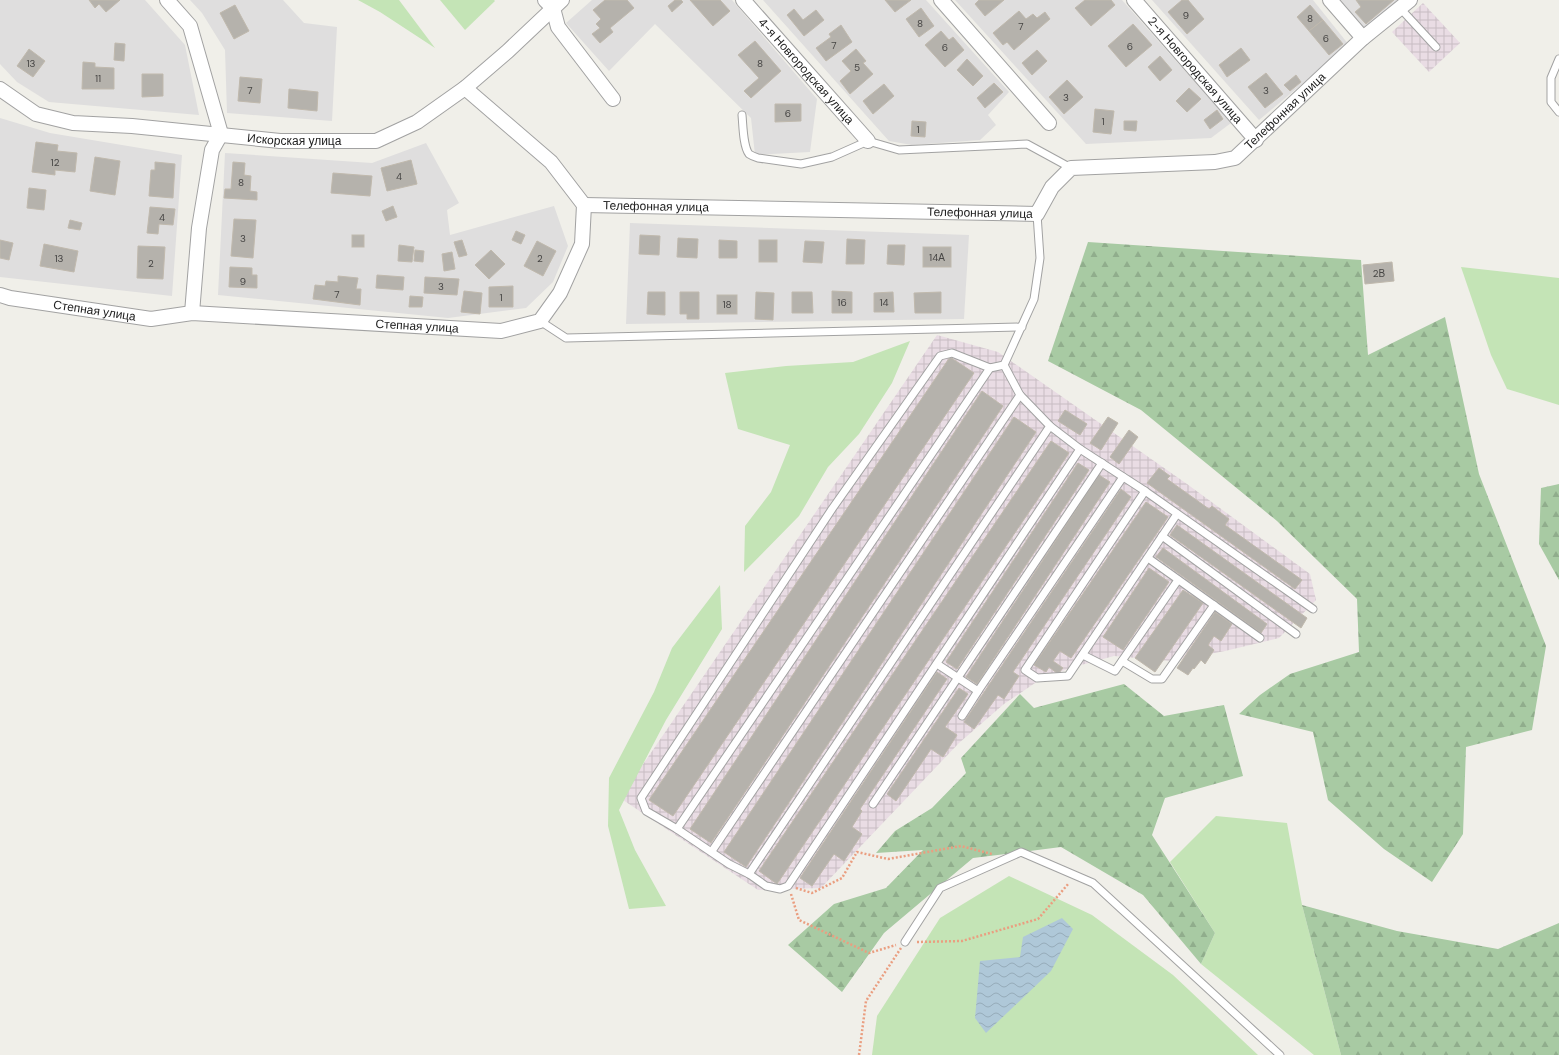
<svg xmlns="http://www.w3.org/2000/svg" width="1559" height="1055" viewBox="0 0 1559 1055" font-family="'DM Sans',sans-serif">
<defs>
<pattern id="industrial-grid" width="8" height="8" patternUnits="userSpaceOnUse"><rect width="8" height="8" fill="#e9dce4"/><path d="M0 4h8M4 0v8" fill="none" stroke="#c8bcc3"/></pattern>
<pattern id="forest-firs" width="22" height="20" patternUnits="userSpaceOnUse"><rect width="22" height="20" fill="#a8caa3"/><path d="M5 1l3.5 6h-7zM16 11l3.5 6h-7z" fill="#90ad8c"/></pattern>
<pattern id="water-waves" width="16" height="10" patternUnits="userSpaceOnUse"><rect width="16" height="10" fill="#afc8d8"/><path d="M0 5q4-4 8 0t8 0" fill="none" stroke="#96acb9"/></pattern>
</defs>
<rect width="100%" height="100%" fill="#f0efe9"/>
<g fill="#dfdede">
<path d="M0 0H145L185 45 199 115 49 102 17 82 0 64Z"/>
<path d="M190 0H283L304 23 337 27 332 121 227 113 225 50 202 13Z"/>
<path d="M592 0H732L817 99 810 152 755 155 751 118 655 24 609 71 566 23Z"/>
<path d="M763 0H926L1009 92 988 115 996 125 980 140 912 145 889 141Z"/>
<path d="M955 0H1122L1231 123 1211 138 1086 144Z"/>
<path d="M1152 0H1313L1349 45 1259 120Z"/>
<path d="M1340 0H1398L1365 29Z"/>
<path d="M0 118 50 133 182 155 172 296 0 277Z"/>
<path d="M426 143 459 203 447 210 450 235 554 206 568 246 553 282 526 308 448 318 218 295 225 153 372 163Z"/>
<path d="M630 223 969 235 964 319 626 324Z"/>
</g>
<g fill="url(#industrial-grid)">
<path d="M1423 3 1460 43 1429 72 1392 32Z"/>
<path d="M937 335 998 352 1187 484 1310 574 1316 600 1279 638 1225 651 1172 661 1114 656 1070 668 1038 681 1004 704 959 743 821 888 758 890 620 798Z"/>
</g>
<g fill="#c4e4b6">
<path d="M358 0H399L435 48 380 12Z"/>
<path d="M440 0H494L495 1 465 30Z"/>
<path d="M1461 267 1559 278V405L1507 389 1491 355Z"/>
<path d="M910 341 892 383 859 434 828 467 799 516 744 572 745 526 771 492 790 445 738 429 725 373 786 366 853 362Z"/>
<path d="M720 585 722 629 666 720 619 810 635 850 666 906 629 909 608 826 609 778 654 692 672 648Z"/>
<path d="M1216 816 1287 823 1302 905 1341 1055H1314L1201 964 1215 933 1170 862Z"/>
<path d="M1009 876 1092 915 1173 975 1258 1055H872L877 1016 940 918Z"/>
</g>
<g fill="url(#forest-firs)">
<path d="M1088 242 1361 260 1368 355 1445 317 1479 474 1546 646 1532 730 1466 747 1463 834 1432 882 1384 849 1328 800 1313 732 1239 714 1260 695 1290 674 1359 652 1357 599 1277 521 1141 410 1048 361Z"/>
<path d="M1559 484V580L1539 544 1541 488Z"/>
<path d="M1124 684 1164 716 1224 705 1243 776 1165 798 1152 835 1215 933 1201 964 1143 895 1061 847 973 858 884 933 842 992 788 945 834 904 886 888 923 850 876 853 895 831 932 808 966 773 961 758 1020 694 1034 708Z"/>
<path d="M1302 905 1397 931 1498 949 1559 923V1055H1341Z"/>
</g>
<path fill="url(#water-waves)" d="M1062 918 1073 929 1051 971 986 1033 975 1018 980 961 1020 957 1023 937Z"/>
<g fill="#b5b2ac" stroke="#c0b9ad">
<path d="M89 0H120L106 12 99 4 95 8Z"/>
<path d="M605 0H627L634 8 610 28 613 32 600 43 592 34 600 28 596 24 601 19 593 10Z"/>
<path d="M675 0H681L683 2 672 12 668 6Z"/>
<path d="M690 0H720L730 11 713 26Z"/>
<path d="M885 0H911L895 12Z"/>
<path d="M979 0H1004L985 16 975 4Z"/>
<path d="M1085 0H1111L1115 5 1091 26 1075 8Z"/>
<path d="M1182 0H1188L1204 19 1187 34 1168 12Z"/>
<path d="M1356 0H1394L1366 24 1355 12 1361 7Z"/>
<path d="M235 5 249 31 234 39 220 13Z"/>
<path d="M1310 5 1323 20 1309 31 1297 17Z"/>
<path d="M921 8 934 26 919 37 906 19Z"/>
<path d="M794 9 803 20 816 10 824 20 804 36 787 15Z"/>
<path d="M1019 11 1026 19 1033 14 1037 18 1045 12 1050 19 1014 50 1007 42 1003 45 993 33Z"/>
<path d="M1323 20 1343 44 1329 55 1309 31Z"/>
<path d="M1133 24 1152 45 1126 67 1108 46Z"/>
<path d="M841 25 852 42 826 61 816 48 831 37 829 34Z"/>
<path d="M941 31 949 40 953 37 964 50 945 67 925 45Z"/>
<path d="M755 41 781 71 751 98 744 91 759 78 738 55Z"/>
<path d="M115 43 125 44 124 61 114 60Z"/>
<path d="M1241 48 1250 60 1227 77 1219 65Z"/>
<path d="M29 49 45 61 33 77 17 66Z"/>
<path d="M856 49 866 61 863 63 873 74 850 94 840 81 851 71 842 61Z"/>
<path d="M1037 50 1047 61 1032 75 1022 63Z"/>
<path d="M1160 56 1172 70 1160 81 1148 67Z"/>
<path d="M967 59 983 76 973 86 957 70Z"/>
<path d="M83 62 95 63V67L114 68V89H82Z"/>
<path d="M1266 73 1283 94 1265 108 1248 87Z"/>
<path d="M142 74H163V96L142 97Z"/>
<path d="M1296 75 1301 82 1290 91 1284 85Z"/>
<path d="M240 77 262 79 260 103 238 101Z"/>
<path d="M1067 80 1083 97 1064 114 1049 97Z"/>
<path d="M994 83 1003 92 985 108 977 98Z"/>
<path d="M884 84 894 96 873 114 863 101Z"/>
<path d="M1189 88 1201 99 1187 112 1176 101Z"/>
<path d="M289 89 318 92 317 111 288 108Z"/>
<path d="M775 104H801V121L775 122Z"/>
<path d="M1095 109 1114 111 1111 134 1093 132Z"/>
<path d="M1217 110 1223 119 1210 129 1204 120Z"/>
<path d="M912 121 926 122 925 137 911 136Z"/>
<path d="M1124 121H1137L1136 131 1124 130Z"/>
<path d="M36 142 58 145 57 151 77 153 75 172 55 170V175L32 172Z"/>
<path d="M95 157 120 161 115 195 90 191Z"/>
<path d="M411 160 417 184 387 191 381 168Z"/>
<path d="M155 162 175 164 173 198 149 196 151 170H155Z"/>
<path d="M233 162 245 163 244 175 251 176 250 191 257 192V200L224 198 225 189H231Z"/>
<path d="M333 173 372 176 370 196 331 193Z"/>
<path d="M29 188 46 190 44 210 27 208Z"/>
<path d="M393 206 397 217 386 221 382 211Z"/>
<path d="M150 207 175 209 173 225 159 224 158 234 147 233Z"/>
<path d="M234 219 256 220 253 258 231 256Z"/>
<path d="M70 220 82 223 80 230 68 228Z"/>
<path d="M516 231 525 235 521 244 512 240Z"/>
<rect x="352" y="235" width="12" height="12"/>
<path d="M640 235 660 236 659 255 639 254Z"/>
<path d="M678 238 698 239 697 258 677 257Z"/>
<path d="M847 239 865 240 864 264H846Z"/>
<path d="M0 240 13 243 9 260 0 258Z"/>
<path d="M462 240 467 255 459 257 454 242Z"/>
<path d="M719 240 737 241V258H719Z"/>
<rect x="759" y="240" width="18" height="22"/>
<path d="M537 241 556 251 543 276 524 266Z"/>
<path d="M805 241 824 242 822 263 803 262Z"/>
<path d="M44 244 78 251 74 272 40 266Z"/>
<path d="M399 245 414 247 412 262 398 261Z"/>
<path d="M888 245H905L904 265 887 264Z"/>
<path d="M138 246 165 247 163 279 137 278Z"/>
<rect x="923" y="247" width="28" height="20"/>
<path d="M415 250 424 251 423 262 414 261Z"/>
<path d="M491 250 505 264 489 279 475 265Z"/>
<path d="M452 252 455 269 444 271 442 254Z"/>
<path d="M1392 262 1394 281 1365 284 1363 265Z"/>
<path d="M230 267 252 268V275H257V288L229 287Z"/>
<path d="M377 275 404 277 403 290 376 288Z"/>
<path d="M338 276 358 278 356 289H361L360 305 313 299 315 285 325 286 326 281 338 282Z"/>
<path d="M425 277 459 279 457 295 424 293Z"/>
<path d="M513 286V307H489V287Z"/>
<path d="M464 291 482 293 480 314 461 312Z"/>
<path d="M832 291 852 292V313H832Z"/>
<path d="M648 292H665V315L647 314Z"/>
<path d="M680 292H699V319H687V314H680Z"/>
<path d="M756 292 774 293 773 320 755 319Z"/>
<path d="M792 292H812L813 313H792Z"/>
<path d="M893 292 894 312H874V293Z"/>
<path d="M941 292V313H915L914 293Z"/>
<rect x="717" y="295" width="20" height="19"/>
<path d="M410 296 423 297 422 307H409Z"/>
<path d="M950 357 974 373 673 816 649 800Z"/>
<path d="M982 391 1003 406 711 843 690 829Z"/>
<path d="M1065 410 1087 424 1080 435 1058 421Z"/>
<path d="M1014 417 1036 432 746 867 724 852Z"/>
<path d="M1108 417 1118 423 1101 450 1090 443Z"/>
<path d="M1129 430 1138 437 1119 464 1110 457Z"/>
<path d="M1051 441 1069 453 777 884 759 871Z"/>
<path d="M1078 463 1089 470 957 669 946 662Z"/>
<path d="M1159 468 1170 476 1167 479 1209 509 1212 506 1229 519 1225 525 1302 580 1295 589 1147 483Z"/>
<path d="M1099 475 1110 482 977 684 966 677Z"/>
<path d="M1121 489 1131 497 1013 672 1019 676 1004 699 998 695 974 729 964 722Z"/>
<path d="M1146 502 1168 517 1071 658 1060 651 1053 661 1063 668 1058 674 1049 667 1046 672 1034 665Z"/>
<path d="M1177 525 1307 618 1301 628 1170 535Z"/>
<path d="M1163 548 1267 624 1261 633 1156 557Z"/>
<path d="M1149 568 1169 582 1123 650 1103 637Z"/>
<path d="M1183 590 1203 603 1155 672 1135 658Z"/>
<path d="M1215 612 1232 624 1221 641 1214 636 1208 645 1214 650 1205 664 1201 660 1194 669 1193 668 1188 675 1177 668Z"/>
<path d="M937 672 947 679 860 809 862 811 852 827 862 834 844 861 834 854 812 886 800 878Z"/>
<path d="M959 688 968 694 945 727 957 735 943 757 931 749 896 801 887 794Z"/>
</g>
<g fill="none" stroke-linecap="round" stroke-linejoin="round">
<g stroke="#a2a2a2" stroke-width="9">
<g id="service">
<path d="M1400 8 1436 47"/>
<path d="M1559 59 1551 78V102L1559 112"/>
<path d="M742 115C743 125 743 146 749 154 752 156 755 157 758 158L801 164 832 157 868 141 899 150 1027 144 1071 168"/>
<path d="M1037 214 1040 258 1034 299 1004 365 1020 395 1050 426 1080 449 1145 491 1313 609"/>
<path d="M540 321 566 338 1022 327"/>
<path d="M990 368 952 353 940 356 832 509 641 798 646 811 677 829 729 864 749 874 766 886 780 889 788 886 1080 449"/>
<path d="M1145 491 1025 670 1037 678 1068 676 1177 514"/>
<path d="M1162 536 1296 634"/>
<path d="M1148 558 1260 638"/>
<path d="M1083 655 1115 671 1178 580"/>
<path d="M1122 661 1152 679H1162L1214 605"/>
<path d="M937 664 978 691 1123 477"/>
<path d="M962 716 978 691"/>
<path d="M873 804 1102 463"/>
<path d="M677 829 990 368 1004 365"/>
<path d="M712 851 1020 395"/>
<path d="M749 874 1050 426"/>
<path d="M905 942 940 888 1021 852 1093 883 1280 1055"/>
</g>
</g>
<g stroke="#a2a2a2" stroke-width="16">
<g id="minor">
<path d="M167 0 190 26 221 134 212 150 199 228 192 313"/>
<path d="M545 0 553 8 558 27 613 99"/>
<path id="s1" d="M743 0 868 141"/>
<path d="M941 0 1049 123"/>
<path id="s2" d="M1134 0 1256 140"/>
<path d="M1330 0 1363 38"/>
<path id="s3" d="M0 89 36 114 73 123 132 126 280 141H376L417 122 465 88 508 51 562 0"/>
<path id="s4" d="M584 205 1037 214 1052 187 1071 168 1215 162 1235 158 1363 38 1410 0"/>
<path id="s5" d="M0 295 10 298 151 319 192 313 501 331 540 321 560 293 582 244 584 205 551 162 465 88"/>
</g>
</g>
<g stroke="#ea9e80" stroke-width="2.5" stroke-dasharray="2 2" stroke-linecap="butt">
<path d="M796 888 812 893 842 878 857 852 888 859 961 846 992 854"/>
<path d="M791 894 799 920 869 953 896 945"/>
<path d="M917 942 962 941 1038 919 1069 883"/>
<path d="M859 1055 866 1001 901 948"/>
</g>
<use href="#service" stroke="#fff" stroke-width="7"/>
<use href="#minor" stroke="#fff" stroke-width="14"/>
</g>
<g text-anchor="middle" stroke-width="3" stroke-linejoin="round" paint-order="stroke">
<g font-size="10" fill="#464544">
<text x="1186" y="19">9</text>
<text x="1310" y="22">8</text>
<text x="920" y="27">8</text>
<text x="1021" y="30">7</text>
<text x="1326" y="42">6</text>
<text x="834" y="49">7</text>
<text x="1130" y="50">6</text>
<text x="945" y="51">6</text>
<text x="31" y="67">13</text>
<text x="760" y="67">8</text>
<text x="857" y="71">5</text>
<text x="98" y="82">11</text>
<text x="250" y="94">7</text>
<text x="1266" y="94">3</text>
<text x="1066" y="101">3</text>
<text x="788" y="117">6</text>
<text x="1103" y="125">1</text>
<text x="918" y="133">1</text>
<text x="55" y="166">12</text>
<text x="399" y="180">4</text>
<text x="241" y="186">8</text>
<text x="162" y="221">4</text>
<text x="243" y="242">3</text>
<text x="937" y="261">14А</text>
<text x="59" y="262">13</text>
<text x="540" y="262">2</text>
<text x="151" y="267">2</text>
<text x="1379" y="277">2В</text>
<text x="243" y="285">9</text>
<text x="441" y="290">3</text>
<text x="337" y="298">7</text>
<text x="501" y="301">1</text>
<text x="842" y="306">16</text>
<text x="884" y="306">14</text>
<text x="727" y="308">18</text>
</g>
<g font-size="12" fill="#212121" stroke="#fff">
<text dy="4" stroke="none"><textPath href="#s2" startOffset="93">2-я Новгородская улица</textPath></text>
<text dy="4" stroke="none"><textPath href="#s1" startOffset="95">4-я Новгородская улица</textPath></text>
<text dy="4" stroke="none"><textPath href="#s4" startOffset="744">Телефонная улица</textPath></text>
<text dy="4" stroke="none"><textPath href="#s3" startOffset="304">Искорская улица</textPath></text>
<text dy="4" stroke="none"><textPath href="#s4" startOffset="72">Телефонная улица</textPath></text>
<text dy="4" stroke="none"><textPath href="#s4" startOffset="396">Телефонная улица</textPath></text>
<text dy="4" stroke="none"><textPath href="#s5" startOffset="96">Степная улица</textPath></text>
<text dy="4" stroke="none"><textPath href="#s5" startOffset="420">Степная улица</textPath></text>
</g>
</g>
</svg>
